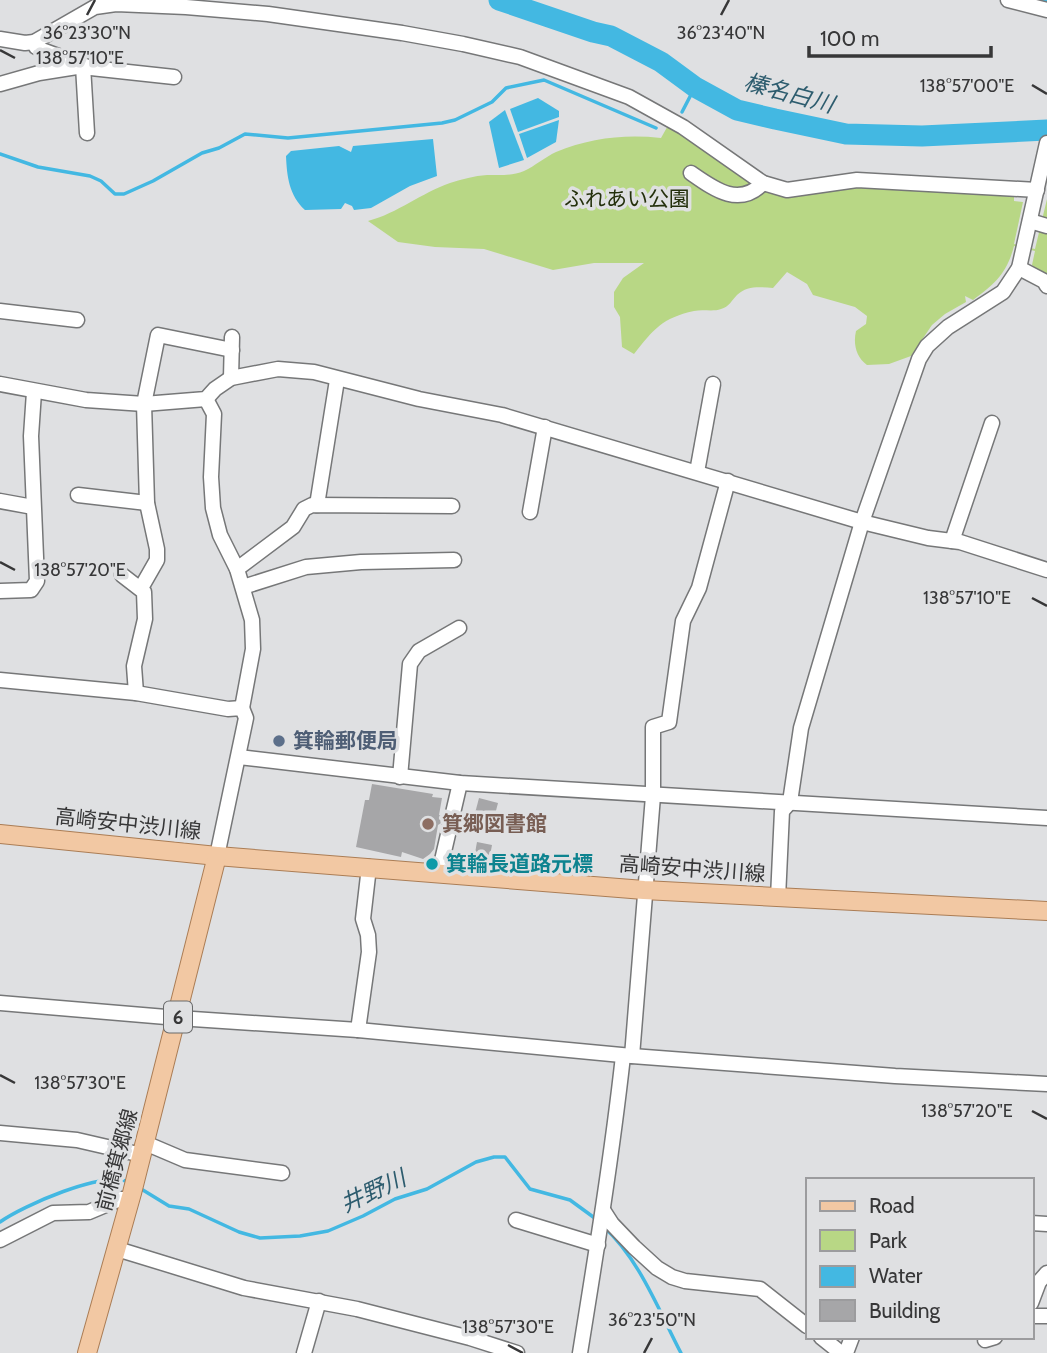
<svg xmlns="http://www.w3.org/2000/svg" width="1047" height="1353" viewBox="0 0 1047 1353" font-family="Cabin,'Noto Sans JP',sans-serif">
<rect width="100%" height="100%" fill="#dfe0e2"/>
<path fill="#b8d785" d="M670 122 773 192 852 186 1014 195V201L1023 202 1014 244 1035 249 1047 199V278L1032 265 1035 251 1014 246C1007 273 995 284 973 300L965 296 966 302 945 314 932 325 911 356 889 364 867 365C856 357 853 344 856 331L866 324 867 316 855 307 813 295 807 284 787 272 773 288C761 287 747 285 737 295 732 300 729 307 721 309 713 312 703 309 694 311 662 318 654 329 634 354L622 347 620 317 614 307V292L623 278 644 263H594L553 270 484 249 435 247 398 242 368 221C398 213 421 193 450 183 462 179 474 176 487 175 500 175 512 176 524 171 535 166 545 157 556 152 590 138 625 134 661 138Z"/>
<g fill="#43b8e2">
<path d="M538 98 559 111V117L518 132 510 109Z"/>
<path d="M505 110 524 160 499 168 489 122Z"/>
<path d="M559 120 556 142 527 158 519 134Z"/>
<path d="M433 139 437 176 410 186 371 208 354 210 352 206 345 203 341 209 305 210C289 195 287 177 286 156L291 151 339 146 351 152 353 146Z"/>
</g>
<g fill="none" stroke-linecap="round" stroke-linejoin="round">
<g stroke="#43b8e2" stroke-width="3.5">
<path d="M1044 0 1047 1"/>
<path d="M682 112 695 87"/>
<path d="M0 154 38 167 90 176 101 181 115 194H124L153 181 202 153 219 148 245 134 288 138 442 123 455 120 492 102 506 88 544 80 656 128"/>
<path d="M138 1187 169 1206 189 1209 239 1232 260 1238 300 1236 328 1231 363 1216 395 1199 427 1189 476 1162 494 1157H505L530 1189 570 1200 596 1219"/>
<path d="M0 1222C22 1206 104 1170 128 1182"/>
<path d="M604 1227C640 1260 659 1311 681 1353"/>
</g>
<path stroke="#43b8e2" stroke-width="21" d="M499 0 593 32 611 36 661 62 695 87 737 110 775 119 846 134 922 136 1047 130"/>
</g>
<g fill="#a6a6a8">
<path d="M372 784 433 794 432 797 442 798 439 815 442 816 441 823 438 825 434 849 430 854 423 859 402 852 401 857 356 847 365 800H369Z"/>
<path d="M479 798 498 803 493 822 474 817Z"/>
<path d="M477 842 492 845 488 866 473 864Z"/>
</g>
<g fill="none" stroke-linecap="round" stroke-linejoin="round">
<g stroke="#767778" stroke-width="17">
<g id="minor">
<path d="M1008 0 1047 10"/>
<path d="M0 39 25 43 34 42 95 7 116 4 186 7 268 14 402 33 463 44 520 57 629 97 683 127 763 183 787 190 857 180 1037 190"/>
<path d="M34 42 36 47 42 50 91 68 174 77"/>
<path d="M0 84 39 73 83 66 87 133"/>
<path d="M691 173C714 189 739 208 763 183"/>
<path d="M1030 221 1047 226"/>
<path d="M1019 268 1044 281 1047 286"/>
<path d="M0 311 77 320"/>
<path d="M231 378 232 337"/>
<path d="M0 384 86 400 144 404 206 399 215 389 231 378 278 369 314 372 419 399 502 415 862 522 928 538 960 542 1047 570"/>
<path d="M206 399 214 414 211 477 213 508 220 535 237 569 252 620 253 649 242 708"/>
<path d="M697 472 713 384"/>
<path d="M78 495 147 503"/>
<path d="M0 501 33 507"/>
<path d="M317 505 337 380"/>
<path d="M530 512 545 427"/>
<path d="M952 541 992 423"/>
<path d="M237 569 293 527 304 509 312 505 452 506"/>
<path d="M122 575 144 592 145 619 134 666 136 693"/>
<path d="M243 587 306 567 361 562 454 560"/>
<path d="M141 588 157 560V549L147 503 144 404 158 335 232 350"/>
<path d="M0 591 31 590 37 581 31 436 34 392"/>
<path d="M0 680 136 693 228 709 242 708 246 718 217 856"/>
<path d="M239 757 460 783 1047 818"/>
<path d="M400 777 410 664 419 651 459 628"/>
<path d="M439 873 460 783"/>
<path d="M778 898 782 811 790 802 801 728 862 522 919 359 927 346 948 327 1003 292 1019 268 1047 143"/>
<path d="M0 1003 178 1018 358 1030 632 1056 895 1076 1047 1084"/>
<path d="M358 1030 369 952 368 935 363 919 369 867"/>
<path d="M632 1056 653 796V727L669 722 683 621 699 588 728 481"/>
<path d="M0 1133 77 1140 142 1155"/>
<path d="M145 1143 185 1160 282 1173"/>
<path d="M603 1210 612 1224 634 1247 657 1268 672 1277 685 1281 760 1289 807 1326"/>
<path d="M516 1220 598 1245"/>
<path d="M1031 1223 1047 1224"/>
<path d="M0 1240 53 1213 89 1212 120 1199H131"/>
<path d="M117 1249 244 1288 357 1309 470 1338 517 1353"/>
<path d="M1031 1303 1039 1282 1047 1273"/>
<path d="M1031 1316H1047"/>
<path d="M821 1337 841 1353"/>
<path d="M985 1340 995 1337"/>
<path d="M304 1353 319 1301"/>
<path d="M580 1353C596 1254 612 1155 623 1056"/>
<path d="M846 1353 852 1337"/>
</g>
</g>
<g stroke="#ab7d55" stroke-width="20">
<g id="major">
<path d="M0 834 217 856 644 890 1047 911"/>
<path d="M87 1353 132 1193 217 856"/>
</g>
</g>
<use href="#minor" stroke="#fff" stroke-width="14"/>
<use href="#major" stroke="#f2c8a3" stroke-width="18"/>
</g>
<path fill="none" stroke="#373738" stroke-width="2.5" d="M87 15 95 0M721 15 729 0M0 50 15 58M1032 85 1047 94M0 562 15 570M1032 598 1047 606M0 1075 15 1083M1032 1111 1047 1119M508 1345 523 1353M644 1353 652 1338"/>
<circle fill="#5c6f8a" stroke="#dfe0e2" stroke-width="2.5" cx="279" cy="741" r="7"/>
<circle fill="#8d6e63" stroke="#dfe0e2" stroke-width="2.5" cx="428" cy="824" r="7"/>
<circle fill="#0f9aa8" stroke="#dfe0e2" stroke-width="2.5" cx="432" cy="864" r="7"/>
<g text-anchor="middle" stroke-width="7" stroke-linejoin="round" paint-order="stroke">
<rect fill="#dfe0e2" stroke="#696a6b" stroke-width="2" x="164" y="1001.5" width="28" height="31" rx="5"/>
<g font-size="19" font-weight="bold" fill="#373738">
<text x="178" y="1024">6</text>
</g>
<g font-size="21" fill="#24300c" stroke="#dfe0e2">
<text x="627" y="206">ふれあい公園</text>
</g>
<g font-size="21" font-weight="bold" fill="#4e5e75" stroke="#dfe0e2" text-anchor="start">
<text x="293" y="748">箕輪郵便局</text>
</g>
<g font-size="21" fill="#373738" stroke="#dfe0e2">
<text transform="translate(128 824) rotate(6)" y="7">高崎安中渋川線</text>
<text transform="translate(692 869) rotate(4)" y="7">高崎安中渋川線</text>
<text transform="translate(117 1160) rotate(-75)" y="7">前橋箕郷線</text>
</g>
<g font-size="21" font-weight="bold" fill="#785e54" stroke="#dfe0e2" text-anchor="start">
<text x="442" y="831">箕郷図書館</text>
</g>
<g font-size="21" font-weight="bold" fill="#0d838f" stroke="#dfe0e2" text-anchor="start">
<text x="446" y="871">箕輪長道路元標</text>
</g>
<g font-size="23" font-style="italic" fill="#2d5c6e" stroke="#dfe0e2">
<text transform="translate(789 93) rotate(15)" y="8">榛名白川</text>
<text transform="translate(373 1191) rotate(-25)" y="8">井野川</text>
</g>
</g>
<g font-size="18" text-anchor="middle" fill="#373738" stroke="#dfe0e2" stroke-width="7" stroke-linejoin="round" paint-order="stroke">
<text x="87" y="39">36°23'30"N</text>
<text x="721" y="39">36°23'40"N</text>
<text x="80" y="64">138°57'10"E</text>
<text x="967" y="92">138°57'00"E</text>
<text x="80" y="576">138°57'20"E</text>
<text x="967" y="604">138°57'10"E</text>
<text x="80" y="1089">138°57'30"E</text>
<text x="967" y="1117">138°57'20"E</text>
<text x="652" y="1326">36°23'50"N</text>
<text x="508" y="1333">138°57'30"E</text>
</g>
<rect x="806" y="1178" width="228" height="161" fill="#dfe0e2" stroke="#9c9c9e" stroke-width="2"/>
<rect x="820" y="1201" width="35" height="10" fill="#f2c8a3" stroke="#9c9c9e" stroke-width="2"/>
<text x="869" y="1213" font-size="21" fill="#373738">Road</text>
<rect x="820" y="1230" width="35" height="21" fill="#b8d785" stroke="#9c9c9e" stroke-width="2"/>
<text x="869" y="1248" font-size="21" fill="#373738">Park</text>
<rect x="820" y="1266" width="35" height="21" fill="#43b8e2" stroke="#9c9c9e" stroke-width="2"/>
<text x="869" y="1283" font-size="21" fill="#373738">Water</text>
<rect x="820" y="1300" width="35" height="21" fill="#a6a6a8" stroke="#9c9c9e" stroke-width="2"/>
<text x="869" y="1318" font-size="21" fill="#373738">Building</text>
<path d="M809 46v10h182v-10" fill="none" stroke="#373738" stroke-width="3.5"/>
<text x="820" y="46" font-size="21" fill="#373738" stroke="#dfe0e2" stroke-width="5" paint-order="stroke">100 m</text>
</svg>
